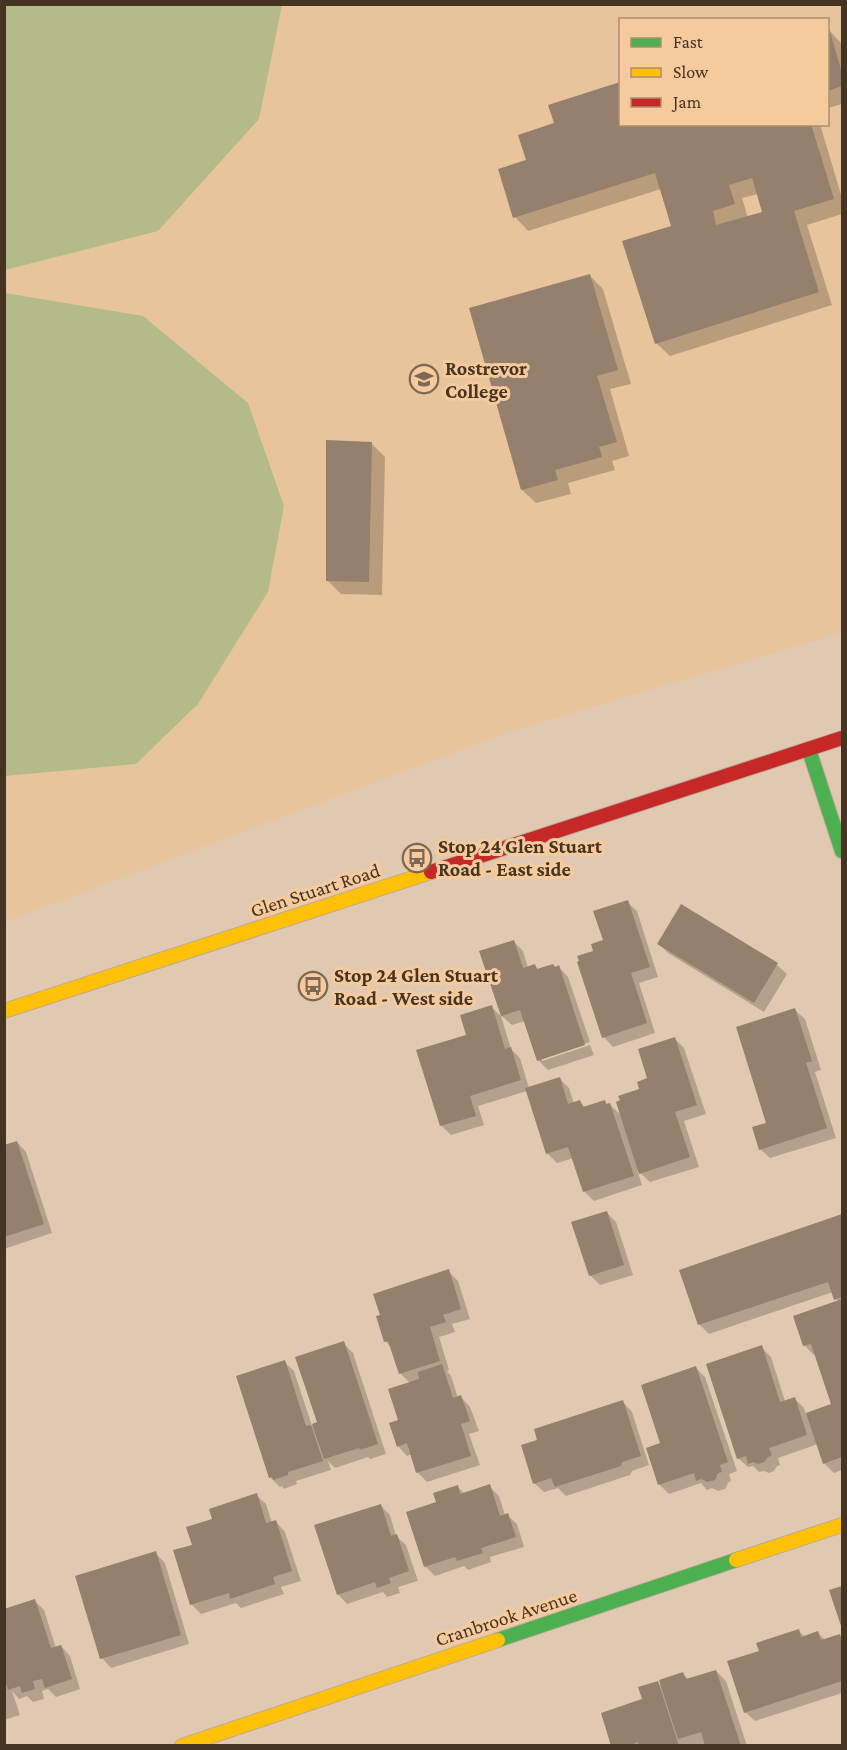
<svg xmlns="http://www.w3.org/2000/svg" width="847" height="1750" viewBox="0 0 847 1750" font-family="'Crimson Pro',serif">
<rect width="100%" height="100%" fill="#e1c9b1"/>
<path fill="#e8c49c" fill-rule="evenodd" d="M5 5H842V633L515 730 5 922ZM620 20H828V124H620Z"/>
<g fill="#b4bb88">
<path d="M5 4 282 5 259 119 158 231 5 270Z"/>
<path d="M5 293 143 316 248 403 284 506 268 592 198 704 136 764 5 776Z"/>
</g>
<g fill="#0003" fill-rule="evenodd">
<path d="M829 30 842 44V104L828 108Z"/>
<path d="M620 84V124H820L842 198V214L807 225 832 305 670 356 656 343 673 227 661 189 528 231 515 217 528 161 556 124 550 106ZM758 194 764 213 748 218 742 198Z"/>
<path d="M590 276 603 289 631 384 610 389 629 456 612 461 615 470 568 483 571 494 536 503 522 490Z"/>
<path d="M371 443 385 457 382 595 341 594 327 580Z"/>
<path d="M627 902 637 911 658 977 639 983 655 1033 613 1047 604 1037 595 952 605 941Z"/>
<path d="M682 906 777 965 787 974 764 1012 668 953 659 944Z"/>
<path d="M513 941 523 951 528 968 535 966 539 970 559 967 568 977 590 1042 542 1058V1061L590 1045 594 1055 548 1070 538 1060 525 1021 512 1025 502 1016 481 952Z"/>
<path d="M491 1007 501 1016 511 1049 520 1058 529 1088 559 1078 569 1088 574 1104 580 1102 586 1108 605 1102 608 1105H610L623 1117 675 1039 684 1048 706 1114 684 1121 699 1167 650 1182 637 1170 642 1185 594 1201 584 1191 574 1158 557 1163 547 1153 527 1091 478 1106 484 1125 451 1135 441 1125 468 1036Z"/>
<path d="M795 1010 805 1019 821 1070 815 1072 836 1138 770 1158 760 1149Z"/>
<path d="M17 1142 26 1152 52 1233 4 1249V1146Z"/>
<path d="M606 1212 616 1222 633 1275 600 1285 590 1275Z"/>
<path d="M842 1216V1470L834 1473 824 1463 818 1444 778 1458 780 1465 777 1466 774 1471 769 1473 764 1471 759 1472 753 1466 748 1467 738 1458 761 1347 771 1357 785 1401 794 1398 804 1408 806 1414 833 1405 816 1354 814 1355 804 1345 839 1302 836 1299 833 1292 709 1334 699 1324 681 1270Z"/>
<path d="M448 1271 458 1281 470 1319 452 1324 455 1332 439 1337 449 1370 447 1371 451 1376 458 1398 461 1397 470 1407 479 1431 469 1434 480 1465 427 1482 418 1473 412 1454 407 1456 398 1446 400 1421 410 1383 400 1373 392 1348 386 1342 378 1317Z"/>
<path d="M343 1343 353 1353 386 1454 370 1459 368 1457 335 1468 328 1461 331 1470 296 1481 297 1484 284 1489 282 1486 280 1487 270 1477 284 1362 294 1371 312 1426 319 1423Z"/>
<path d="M696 1368 705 1377 737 1471 729 1474 731 1481 728 1483 725 1489 718 1491 712 1488 707 1490 701 1483 669 1494 659 1484 662 1444Z"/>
<path d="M623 1402 632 1412 649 1465 632 1471 630 1475 566 1496 558 1488 544 1492 534 1483 539 1441Z"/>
<path d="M457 1486 465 1494 489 1486 499 1496 505 1515H507L517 1524 524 1547 490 1557 491 1562 468 1570 464 1566 435 1576 425 1566 438 1503Z"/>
<path d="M256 1495 266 1504 272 1523 276 1522 285 1532 301 1581 281 1587 284 1594 241 1608 236 1603 201 1614 191 1604 193 1546 214 1520Z"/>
<path d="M380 1505 390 1515 396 1536 406 1545 418 1581 398 1587 400 1593 387 1597 383 1592 347 1604 338 1594Z"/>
<path d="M155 1553 165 1563 189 1644 111 1668 102 1658Z"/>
<path d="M842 1588V1626L831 1591Z"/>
<path d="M35 1601 44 1610 56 1648 61 1646 70 1656 80 1689 56 1697 48 1689 42 1691 44 1699 33 1702 27 1696 19 1699 12 1691 20 1715 4 1720V1674Z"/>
<path d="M799 1631 805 1637 818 1633 826 1641 840 1636 842 1639V1693L755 1721 745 1712 761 1652Z"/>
<path d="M716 1671 726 1681 747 1746H706V1743L696 1746H613L658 1683 664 1688 683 1674 689 1680Z"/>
</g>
<g fill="#957f6d" fill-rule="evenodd">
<path d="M828 25 842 73V86L828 91Z"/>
<path d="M620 82V124H811L834 199 794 211 819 292 655 344 622 241 671 226 655 173 513 218 498 169 526 160 518 135 554 123 548 105ZM752 178 762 212 716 225 713 211 735 204 729 185Z"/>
<path d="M590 274 618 370 597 376 617 442 599 447 602 457 555 470 558 480 521 490 469 308Z"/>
<path d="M326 440 372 442 369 582 326 581Z"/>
<path d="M628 900 650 967 631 973 647 1023 602 1038 577 962 579 961 577 956 593 951 591 944 603 940 593 911Z"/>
<path d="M681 904 778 963 754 1003 657 944Z"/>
<path d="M514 940 523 968 535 964 537 969 553 964 555 967 559 965 585 1045 537 1061 520 1010 501 1016 479 951Z"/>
<path d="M492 1005 505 1049 511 1047 521 1080 470 1096 476 1116 440 1126 416 1050 466 1035 460 1015Z"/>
<path d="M795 1008 812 1061 806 1063 827 1128 759 1150 752 1127 766 1123 736 1027Z"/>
<path d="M675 1037 697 1105 675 1112 690 1157 639 1174 616 1102 620 1100 618 1096 639 1089 637 1082 647 1078 638 1049Z"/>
<path d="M560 1077 568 1104 580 1100 583 1107 605 1100 606 1104 610 1103 634 1176 583 1192 568 1147 546 1154 525 1088Z"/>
<path d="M17 1141 44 1224 4 1237V1145Z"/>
<path d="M607 1211 624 1265 589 1276 571 1222Z"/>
<path d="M842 1214V1297L834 1300 828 1282 698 1325 679 1270Z"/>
<path d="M449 1269 461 1309 443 1315 446 1322 430 1327 440 1361 399 1374 388 1341 384 1342 376 1316 380 1315 373 1294Z"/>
<path d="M842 1299V1457L823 1464 806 1413 831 1404 811 1344 803 1346 793 1316Z"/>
<path d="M344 1341 378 1444 360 1450 359 1448 324 1459 312 1424 317 1422 295 1357Z"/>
<path d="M762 1345 780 1402 795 1397 807 1435 769 1448 772 1455 768 1457 764 1462 758 1464 753 1462 748 1464 746 1456 737 1459 706 1364Z"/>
<path d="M285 1360 306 1426 311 1425 323 1461 288 1472V1475L273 1480 272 1477 269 1478 236 1376Z"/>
<path d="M442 1364 453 1398 461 1395 470 1421 461 1424 471 1456 416 1473 407 1443 397 1447 389 1423 398 1420 388 1389 419 1379 418 1372Z"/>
<path d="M696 1366 728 1462 720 1465 722 1472 718 1473 715 1480 707 1482 701 1479 696 1481 694 1473 658 1485 646 1448 660 1443 641 1385Z"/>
<path d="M623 1400 641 1456 622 1462 621 1466 555 1487 551 1478 533 1484 521 1445 537 1440 534 1429Z"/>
<path d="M490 1484 500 1516 508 1513 516 1537 481 1548 483 1553 457 1561 455 1557 424 1567 406 1512 436 1502 433 1493 458 1485 460 1494Z"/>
<path d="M257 1493 266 1523 276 1520 292 1571 273 1577 275 1584 230 1599 229 1593 190 1605 173 1550 192 1545 186 1527 212 1519 209 1509Z"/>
<path d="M381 1504 391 1536 397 1534 409 1571 389 1578 391 1583 377 1588 375 1582 337 1595 314 1525Z"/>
<path d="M156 1551 181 1635 100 1659 75 1576Z"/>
<path d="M842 1586V1629L829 1590Z"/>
<path d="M35 1599 51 1648 61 1645 72 1679 45 1688 42 1679 33 1681 35 1689 22 1693 20 1686 8 1690 4 1677V1609Z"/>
<path d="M799 1629 801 1637 818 1631 821 1640 840 1634 842 1641V1681L744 1713 727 1661 759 1651 756 1643Z"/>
<path d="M716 1670 741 1746H705L701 1732 678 1739 659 1680 683 1672 686 1679Z"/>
<path d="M658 1681 679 1746H639L638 1742 627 1746H611L601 1713 642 1699 638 1687Z"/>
</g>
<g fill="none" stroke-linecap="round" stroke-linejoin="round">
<g stroke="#bba895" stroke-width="16">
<g id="fast">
<path d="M809 750 842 851"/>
<path d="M498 1640 736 1560"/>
</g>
</g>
<g stroke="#bba895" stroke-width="16">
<g id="slow">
<path d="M4 1011 431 872"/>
<path d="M736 1560 842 1525"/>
<path d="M182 1746 498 1640"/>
</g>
</g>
<g stroke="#bba895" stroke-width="16">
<path id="jam" d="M431 872 842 738"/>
</g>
<use href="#fast" stroke="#4caf50" stroke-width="14"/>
<use href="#slow" stroke="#ffc107" stroke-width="14"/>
<use href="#jam" stroke="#c62828" stroke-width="14"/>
</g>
<defs>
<g id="school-ring" transform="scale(1.5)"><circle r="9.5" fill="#f5ca9d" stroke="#7c6854" stroke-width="1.5"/><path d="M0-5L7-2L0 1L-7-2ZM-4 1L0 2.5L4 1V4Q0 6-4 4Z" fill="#7c6854"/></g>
<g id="bus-ring" transform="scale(1.5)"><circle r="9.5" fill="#f5ca9d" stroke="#7c6854" stroke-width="1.5"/><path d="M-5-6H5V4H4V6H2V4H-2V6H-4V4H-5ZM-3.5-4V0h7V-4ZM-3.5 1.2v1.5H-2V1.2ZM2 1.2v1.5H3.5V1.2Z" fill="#7c6854"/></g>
</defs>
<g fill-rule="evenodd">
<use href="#school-ring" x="424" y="379"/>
<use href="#bus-ring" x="417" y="858"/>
<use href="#bus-ring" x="313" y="986"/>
</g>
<g text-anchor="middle" stroke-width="6" stroke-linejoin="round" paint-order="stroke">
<g font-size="20" font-weight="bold" fill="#453422" stroke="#f5ca9d" text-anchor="start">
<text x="445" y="375">Rostrevor<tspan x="445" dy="23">College</tspan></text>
<text x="438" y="853">Stop 24 Glen Stuart<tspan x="438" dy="23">Road - East side</tspan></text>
<text x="334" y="982">Stop 24 Glen Stuart<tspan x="334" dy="23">Road - West side</tspan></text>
</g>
<g font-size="20" fill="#453422" stroke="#f5ca9d">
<text transform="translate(315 890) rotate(-18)" y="7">Glen Stuart Road</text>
<text transform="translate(506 1617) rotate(-18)" y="7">Cranbrook Avenue</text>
</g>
</g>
<rect width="847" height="1750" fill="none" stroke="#453422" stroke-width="12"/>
<rect x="619" y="18" width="210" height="108" fill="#f5ca9d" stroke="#af8e6c" stroke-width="1.5"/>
<rect x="631" y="38" width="30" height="9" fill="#4caf50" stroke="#af8e6c" stroke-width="1.5"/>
<text x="673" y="48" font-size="18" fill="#453422">Fast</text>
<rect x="631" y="68" width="30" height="9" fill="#ffc107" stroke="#af8e6c" stroke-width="1.5"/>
<text x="673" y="78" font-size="18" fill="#453422">Slow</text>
<rect x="631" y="98" width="30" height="9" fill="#c62828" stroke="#af8e6c" stroke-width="1.5"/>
<text x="673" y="108" font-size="18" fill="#453422">Jam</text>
</svg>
